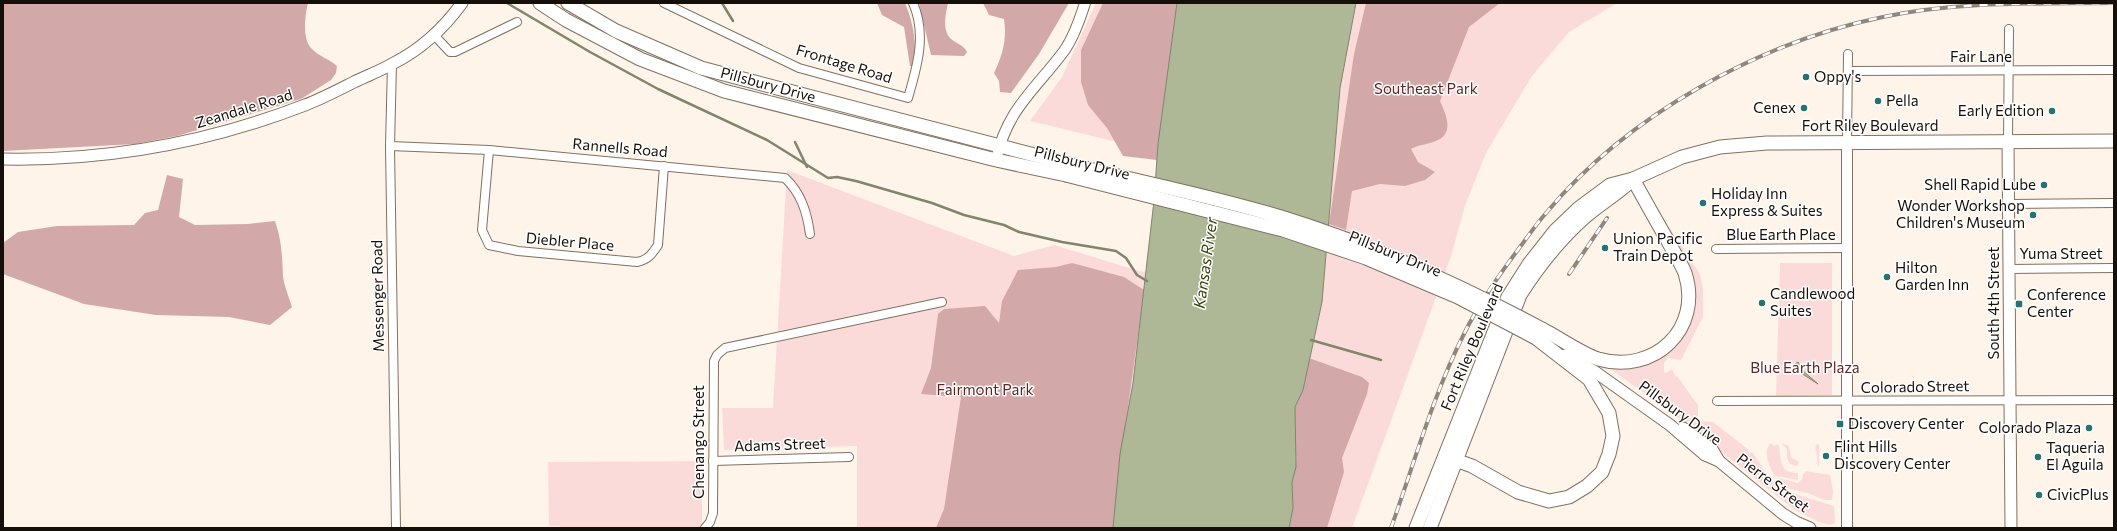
<svg xmlns="http://www.w3.org/2000/svg" width="2117" height="531" viewBox="0 0 2117 531" font-family="Commissioner,sans-serif">
<rect width="100%" height="100%" fill="#fef4e9"/>
<g fill="#fbdbda">
<path d="M1096 3H1177L1158 152 1030 121 1062 77Z"/>
<path d="M1356 3H1617L1569 32 1532 76 1486 153 1465 206 1451 256 1352 528H1289L1292 482 1296 467 1295 407 1303 390 1322 302 1340 88Z"/>
<path d="M787 170 1014 256 1054 245 1146 273 1133 383 1120 454 1113 528H857V446L724 450 722 408H773Z"/>
<path d="M1656 208 1700 274 1703 288V317L1681 360 1668 358 1664 363V372L1666 373 1672 369 1676 377 1677 376 1698 405V421L1713 422 1749 450 1748 451 1750 453 1752 452 1771 480 1782 490 1834 506 1835 523 1830 525 1819 522 1795 510 1676 416 1612 370V368C1661 377 1705 330 1694 281 1688 259 1667 229 1656 208Z"/>
<path d="M1780 263H1832V395L1776 396Z"/>
<path d="M1771 443 1774 446 1778 444C1783 457 1776 473 1798 473V480L1775 476C1769 468 1762 450 1771 443Z"/>
<path d="M1781 443 1789 446 1791 457 1799 462 1797 466 1790 464 1787 458V449Z"/>
<path d="M1817 444H1819V467C1816 461 1818 454 1815 448Z"/>
<path d="M702 461V528H560V526H549L548 462Z"/>
<path d="M1806 471 1830 475 1833 491 1832 500C1822 501 1816 496 1807 493 1795 489 1784 490 1775 480L1779 478 1798 483 1802 479 1803 474Z"/>
</g>
<g fill="#d2a9a8">
<path d="M3 3H308C305 15 302 38 311 48 318 56 329 59 337 66L336 73 331 80 301 99 177 136 135 144 3 151Z"/>
<path d="M877 3H905C914 25 917 43 913 66H910L904 27 882 15Z"/>
<path d="M919 3H948C946 13 942 29 950 38 956 44 963 44 967 52L964 56 931 55Z"/>
<path d="M983 3H1069L1039 54 1011 93 1000 92 999 81 994 73C1003 54 1007 39 1004 19L989 15Z"/>
<path d="M1103 3H1177L1157 160 1123 156 1107 128 1088 105 1081 82V50Z"/>
<path d="M1366 3H1500L1469 27 1440 101C1445 113 1455 132 1438 140 1431 144 1420 144 1411 149L1418 162 1435 172 1425 180 1405 186 1380 184 1352 191 1346 230 1329 224 1354 54Z"/>
<path d="M167 175 183 179 179 217 195 225 248 224 275 221C282 242 282 255 283 276 284 286 289 297 292 307L270 325 229 317 156 315 84 304 3 274V243L18 232 57 226 134 225 145 213 158 210Z"/>
<path d="M1072 263 1124 277 1144 290C1134 369 1121 448 1113 528H936L944 509 961 397 921 394 931 368 938 314 944 309 985 306 999 323 1002 301 1018 270 1056 267Z"/>
<path d="M1309 358 1362 377 1369 383 1367 394 1342 458 1344 472 1327 528H1289L1293 508 1292 482 1296 467 1295 407 1303 390Z"/>
</g>
<g fill="#aeb896" stroke="#80856c">
<path d="M1177 3H1356L1340 88 1322 302 1303 390 1295 407 1296 467 1292 482 1293 508 1289 528H1113L1120 454 1133 383 1154 201 1158 144Z"/>
<path d="M1798 362 1802 370 1818 384 1801 373 1795 364Z"/>
</g>
<g fill="none" stroke-linecap="round" stroke-linejoin="round">
<g stroke="#80856c" stroke-width="2.5">
<path d="M507 3 590 52 658 89 767 140 828 178 837 177 856 181 932 203 964 215 1004 225 1019 232 1062 242 1116 251 1126 258 1137 275 1147 281"/>
<path d="M722 3 733 21"/>
<path d="M795 142 807 167"/>
<path d="M1311 340 1381 360"/>
</g>
<g stroke="#807160" stroke-width="10">
<g id="minor">
<path d="M664 3 799 68 908 98C917 67 927 35 913 3"/>
<path d="M434 35 450 52H455L517 22"/>
<path d="M392 64 390 146 396 528"/>
<path d="M1848 71 2114 70"/>
<path d="M2008 141 2009 29"/>
<path d="M1847 143 1848 54"/>
<path d="M390 146 489 150 785 178C801 193 807 212 810 234"/>
<path d="M489 150 482 230 489 245 518 251 637 262C648 260 652 254 658 245L664 166"/>
<path d="M2009 204 2114 203"/>
<path d="M1716 249 1846 248"/>
<path d="M2009 269 2114 268"/>
<path d="M1717 401 2114 400"/>
<path d="M713 461 849 457"/>
<path d="M705 528 710 522 713 513 714 361 717 355 725 348 942 302"/>
</g>
</g>
<g stroke="#807160" stroke-width="12">
<g id="tertiary">
<path d="M996 160C1007 109 1035 90 1064 51 1074 37 1080 19 1085 3"/>
<path d="M1847 528V143"/>
</g>
</g>
<g stroke="#807160" stroke-width="13">
<g id="secondary">
<path d="M2008 141 2011 528"/>
<path d="M3 159C108 161 207 143 305 105 321 99 338 90 354 82 366 76 380 71 392 64 420 50 444 28 462 3"/>
<path d="M1565 355 1594 371 1670 425 1705 455 1719 461 1783 514 1796 522 1810 528"/>
<path d="M1683 428 1712 449 1719 461"/>
</g>
</g>
<g stroke="#807160" stroke-width="15">
<g id="trunk">
<path d="M540 3 566 20 640 59 724 91 996 160 1066 175"/>
<path d="M568 3 616 31 701 68 1069 164"/>
<path d="M1542 329C1558 337 1582 354 1598 359 1654 375 1703 329 1685 273 1681 263 1674 253 1669 243 1657 222 1645 201 1633 179"/>
<path d="M1447 457 1472 466 1518 492 1549 501 1569 497 1587 486 1602 472 1609 454 1613 436 1609 413 1589 379 1536 338"/>
<path d="M1416 528 1508 297 1529 264 1555 231 1579 208 1610 185 1633 179 1682 157 1720 147 1767 143 2114 141"/>
<path d="M1430 528 1520 295C1539 265 1559 240 1585 217 1600 204 1617 194 1631 181"/>
</g>
</g>
<use href="#minor" stroke="#fff" stroke-width="8"/>
<use href="#tertiary" stroke="#fff" stroke-width="10"/>
<use href="#secondary" stroke="#fff" stroke-width="11"/>
<use href="#trunk" stroke="#fff" stroke-width="13"/>
<g stroke="#8f877e" stroke-width="4">
<g id="rail">
<path d="M1569 274 1607 218"/>
<path d="M1391 528C1414 464 1433 395 1464 334 1479 303 1499 275 1520 247 1529 235 1537 223 1547 212 1628 115 1760 42 1883 17 1958 1 2037 4 2114 3"/>
</g>
</g>
<use href="#rail" stroke="#fff" stroke-width="2.5" stroke-dasharray="8" stroke-linecap="butt"/>
<g stroke="#807160" stroke-width="15" stroke-linecap="butt">
<g id="trunk-bridge">
<path d="M1069 164C1139 182 1212 196 1281 217 1372 245 1458 284 1542 329"/>
<path d="M1066 175 1283 230 1366 258 1458 297 1536 338"/>
</g>
</g>
<use href="#trunk-bridge" stroke="#fff" stroke-width="13"/>
</g>
<g fill="#267172" stroke="#fff" stroke-width="1.5">
<circle cx="1806" cy="77" r="4"/>
<circle cx="1878" cy="101" r="4"/>
<circle cx="1804" cy="108" r="4"/>
<circle cx="2052" cy="111" r="4"/>
<circle cx="2044" cy="185" r="4"/>
<circle cx="1703" cy="203" r="4"/>
<circle cx="2033" cy="215" r="4"/>
<circle cx="1605" cy="248" r="4"/>
<circle cx="1887" cy="277" r="4"/>
<circle cx="1762" cy="303" r="4"/>
<rect x="2015" y="300" width="8" height="8" rx="2"/>
<rect x="1836" y="420" width="8" height="8" rx="2"/>
<circle cx="2089" cy="428" r="4"/>
<circle cx="1826" cy="456" r="4"/>
<circle cx="2038" cy="457" r="4"/>
<circle cx="2039" cy="495" r="4"/>
</g>
<g text-anchor="middle" stroke-width="3" stroke-linejoin="round" paint-order="stroke">
<g font-size="15" fill="#150f09" stroke="#fff">
<text x="1981" y="62">Fair Lane</text>
<text transform="translate(844 64) rotate(17)" y="5">Frontage Road</text>
<text transform="translate(768 85) rotate(15)" y="5">Pillsbury Drive</text>
<text transform="translate(244 109) rotate(-17)" y="5">Zeandale Road</text>
<text x="1870" y="131">Fort Riley Boulevard</text>
<text transform="translate(620 148) rotate(5)" y="5">Rannells Road</text>
<text transform="translate(1082 163) rotate(14)" y="5">Pillsbury Drive</text>
<text x="1781" y="240">Blue Earth Place</text>
<text transform="translate(570 242) rotate(5)" y="5">Diebler Place</text>
<text transform="translate(1395 254) rotate(22)" y="5">Pillsbury Drive</text>
<text x="2061" y="259">Yuma Street</text>
<text transform="translate(378 296) rotate(-91)" y="5">Messenger Road</text>
<text transform="translate(1994 303) rotate(-90)" y="5">South 4th Street</text>
<text transform="translate(1472 347) rotate(-67)" y="5">Fort Riley Boulevard</text>
<text transform="translate(1915 387) rotate(-1)" y="5">Colorado Street</text>
<text transform="translate(1680 413) rotate(36)" y="5">Pillsbury Drive</text>
<text transform="translate(699 442) rotate(-90)" y="5">Chenango Street</text>
<text transform="translate(780 445) rotate(-2)" y="5">Adams Street</text>
<text transform="translate(1773 483) rotate(37)" y="5">Pierre Street</text>
</g>
<g font-size="15" fill="#150f09" stroke="#fff" text-anchor="start">
<text x="1814" y="82">Oppy's</text>
<text x="1886" y="106">Pella</text>
<text x="1796" y="113" text-anchor="end">Cenex</text>
<text x="2044" y="116" text-anchor="end">Early Edition</text>
<text x="2036" y="190" text-anchor="end">Shell Rapid Lube</text>
<text x="1711" y="199">Holiday Inn<tspan x="1711" dy="17">Express &amp; Suites</tspan></text>
<text x="2025" y="211" text-anchor="end">Wonder Workshop<tspan x="2025" dy="17">Children's Museum</tspan></text>
<text x="1613" y="244">Union Pacific<tspan x="1613" dy="17">Train Depot</tspan></text>
<text x="1895" y="273">Hilton<tspan x="1895" dy="17">Garden Inn</tspan></text>
<text x="1770" y="299">Candlewood<tspan x="1770" dy="17">Suites</tspan></text>
<text x="2027" y="300">Conference<tspan x="2027" dy="17">Center</tspan></text>
<text x="1848" y="429">Discovery Center</text>
<text x="2081" y="433" text-anchor="end">Colorado Plaza</text>
<text x="1834" y="452">Flint Hills<tspan x="1834" dy="17">Discovery Center</tspan></text>
<text x="2046" y="453">Taqueria<tspan x="2046" dy="17">El Aguila</tspan></text>
<text x="2047" y="500">CivicPlus</text>
</g>
<g font-size="15" fill="#5c2628" stroke="#fff">
<text x="1426" y="94">Southeast Park</text>
<text x="1805" y="373">Blue Earth Plaza</text>
<text x="985" y="395">Fairmont Park</text>
</g>
<g font-size="16" font-style="italic" fill="#38440b" stroke="#fff">
<text transform="translate(1205 263) rotate(-82)" y="6">Kansas River</text>
</g>
</g>
<rect width="2117" height="531" fill="none" stroke="#150f09" stroke-width="8"/>
</svg>
